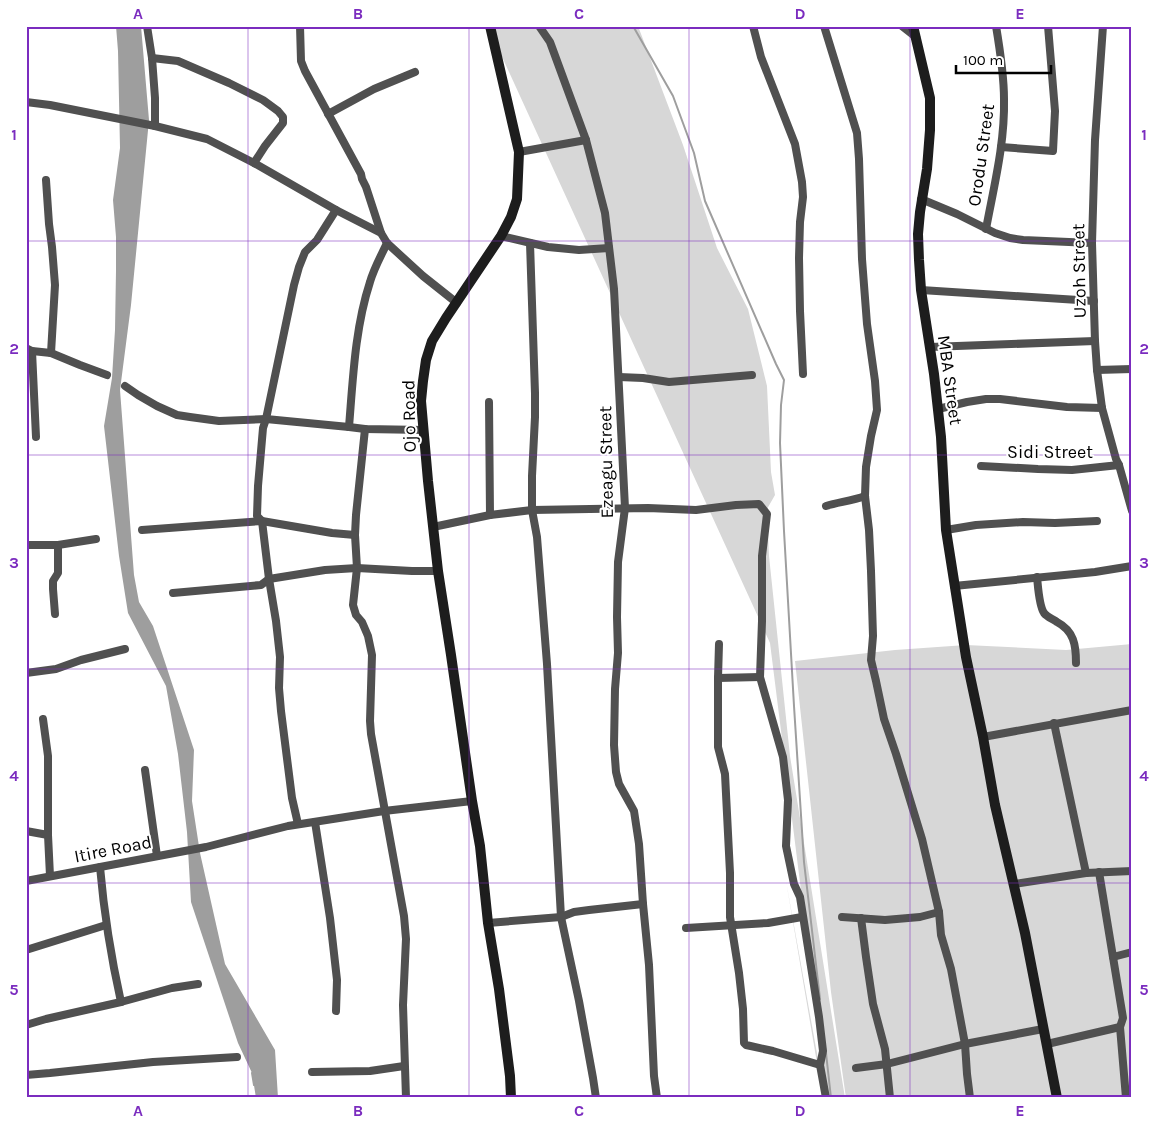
<svg xmlns="http://www.w3.org/2000/svg" width="1158" height="1124" viewBox="0 0 1158 1124" font-family="Karla,sans-serif">
<rect width="100%" height="100%" fill="#fff"/>
<g fill="#d7d7d7">
<path d="M488 26H638L683 145 717 248 748 309 767 386 771 472 775 495 767 509 769 556 790 756 845 1098H827L770 643Z"/>
<path d="M1132 644V1098H846L831 992 795 661 895 650 966 645 1066 650Z"/>
<path d="M786 881 825 1098H823Z"/>
</g>
<path fill="#9e9e9e" d="M116 26H141L149 120 131 305 120 390 134 575 139 602 153 626 194 750 192 801 200 853 225 964 275 1050 278 1098H256L252 1073 238 1043 191 902 187 832 178 754 166 686 128 613 119 556 104 426 112 378 115 330 116 271V237L113 200 120 148 118 51Z"/>
<g fill="none" stroke-linecap="round" stroke-linejoin="round">
<g stroke="#9e9e9e" stroke-width="2">
<path d="M633 26 673 96 694 153 705 201 776 364 784 380 781 405 780 443 784 531 794 706 804 862 820 999"/>
<path d="M826 1053 831 1098"/>
<path d="M252 1073 254 1085"/>
</g>
<g stroke="#505050" stroke-width="8">
<path d="M147 26 152 58 155 98V126"/>
<path d="M300 26 301 61 305 71 361 174 362 179 366 187 381 233"/>
<path d="M539 26 550 42 586 140 605 213 614 289 625 508 618 562 617 617 618 653 615 689 614 745 616 772 619 784 634 811 639 844 643 904 649 965 654 1076 657 1098"/>
<path d="M753 26 761 57 795 144 802 182 803 197 800 222 799 258 800 311 803 374"/>
<path d="M824 26 857 133 859 159 862 259 867 324 875 381 877 410 871 436 866 467 865 496 869 530 871 571 873 636 871 660 876 681 884 719 896 754 922 839 939 912 941 935 951 969 965 1044 967 1074 970 1098"/>
<path d="M902 26 916 37"/>
<path d="M1103 26 1095 140 1092 243 1095 341 1097 370 1102 408 1116 459 1119 465 1132 511"/>
<path d="M152 58 178 61 229 83 263 100 278 111 283 117V123L265 146 254 163"/>
<path d="M26 102 50 105 155 126 207 139 254 163 336 210 381 233 387 243 423 276 457 303"/>
<path d="M328 114 374 89 415 72"/>
<path d="M1001 147 1053 151 1055 111 1048 26"/>
<path d="M519 152 586 140"/>
<path d="M46 180 49 224 52 247 55 285 51 353"/>
<path d="M921 199 957 214 995 233 1010 238 1023 240 1092 243"/>
<path d="M986 229C994 186 1005 143 1004 99 1004 75 1000 50 996 26"/>
<path d="M501 236 548 247 579 250 609 248"/>
<path d="M530 243 535 393V417L532 476V510L537 537 547 664 561 917 579 1001 593 1078 596 1098"/>
<path d="M921 290 1094 301"/>
<path d="M930 347 1095 341"/>
<path d="M26 348 32 351 51 353 80 365 107 375"/>
<path d="M32 351 36 437"/>
<path d="M1097 370 1132 369"/>
<path d="M619 377 643 378 669 382 752 375"/>
<path d="M125 386 138 395 157 406 177 415 190 417 219 421 266 419 349 427 365 429 424 430"/>
<path d="M489 402 490 515"/>
<path d="M938 409 967 402 986 399H1000L1067 407 1102 408"/>
<path d="M349 427C353 378 355 328 370 282 374 268 381 256 387 243"/>
<path d="M365 429 356 515 355 535 357 568 353 605 356 615 362 622 368 636 372 655 370 721 371 734 404 916 406 939 403 1005 406 1098"/>
<path d="M981 466 1038 469 1072 470 1119 465"/>
<path d="M826 506C839 502 852 501 865 496"/>
<path d="M433 527 490 515 532 510 648 508 696 510 736 505 759 504 767 514 762 556V621L760 677 783 757 788 800 786 846 794 884 800 897 819 1017 823 1051 820 1065 826 1098"/>
<path d="M142 530 262 521 332 533 355 535"/>
<path d="M946 530 976 525 1023 522 1055 523 1097 521"/>
<path d="M26 545H58L96 539"/>
<path d="M1037 577C1038 586 1039 606 1044 613 1047 617 1053 619 1057 622 1074 631 1076 645 1076 663"/>
<path d="M954 586 1095 572 1132 566"/>
<path d="M173 593 261 585 269 579 325 570 357 568 412 571H438"/>
<path d="M55 614 53 589V581L58 573V545"/>
<path d="M719 644 718 678V747L725 774 730 873V917L739 973 743 1009 744 1043 746 1045 773 1051 820 1065"/>
<path d="M26 673 56 669 81 660 125 649"/>
<path d="M718 678 760 677"/>
<path d="M43 719 48 756V835L50 876"/>
<path d="M1054 723 1086 873"/>
<path d="M983 737 1132 710"/>
<path d="M145 770 157 856"/>
<path d="M315 822 330 918 337 980 336 1011"/>
<path d="M298 824 292 798 281 711 279 688 280 657 276 621 269 579 262 521 257 516 258 486 263 428 266 419 294 285 299 267 305 252 317 240 336 210"/>
<path d="M26 831 48 835"/>
<path d="M100 867C104 913 111 957 121 1002"/>
<path d="M1099 872 1123 1018 1120 1027 1126 1098"/>
<path d="M26 881 206 847 288 826 384 811 472 801"/>
<path d="M1014 884 1086 873 1132 871"/>
<path d="M842 917 885 920 920 917 939 912"/>
<path d="M861 918 866 957 873 1004 885 1049 890 1098"/>
<path d="M488 923 561 917 574 912 589 910 643 904"/>
<path d="M686 928 768 923 802 917"/>
<path d="M26 950 106 925"/>
<path d="M1113 957 1132 952"/>
<path d="M26 1025 46 1019 121 1002 172 988 198 984"/>
<path d="M1047 1044 1120 1027"/>
<path d="M856 1068 887 1064 965 1044 1043 1029"/>
<path d="M312 1072 370 1071 404 1066"/>
<path d="M26 1075 50 1073 153 1062 237 1057"/>
</g>
<g stroke="#1d1d1d" stroke-width="10">
<path d="M490 26 519 152 517 199 511 217 501 236 446 318 432 341 426 360 423 381 421 401 428 481 438 571 451 655 472 801 480 846 488 923 499 989 510 1076 511 1098"/>
<path d="M913 26 930 98V130L927 169 920 212 918 234 919 260 921 290 934 374 941 437 946 530 966 657 983 737 995 805 1025 933 1057 1098"/>
</g>
</g>
<path fill="none" stroke="#7b2cbf" stroke-width="1" stroke-opacity="0.55" d="M248 26V1098M469 26V1098M689 26V1098M910 26V1098M26 241H1132M26 455H1132M26 669H1132M26 883H1132"/>
<g text-anchor="middle" stroke-width="4" stroke-linejoin="round" paint-order="stroke">
<g font-size="18" fill="#000" stroke="#fff">
<text transform="translate(981 155) rotate(-82)" y="6">Orodu Street</text>
<text transform="translate(1079 271) rotate(-91)" y="6">Uzoh Street</text>
<text transform="translate(950 380) rotate(82)" y="6">MBA Street</text>
<text transform="translate(409 416) rotate(-91)" y="6">Ojo Road</text>
<text x="1050" y="458">Sidi Street</text>
<text transform="translate(606 462) rotate(-91)" y="6">Ezeagu Street</text>
<text transform="translate(113 849) rotate(-11)" y="6">Itire Road</text>
</g>
</g>
<rect width="1158" height="1124" fill="none" stroke="#ffffff" stroke-width="55"/>
<path d="M956 65v8h95v-8" fill="none" stroke="#000000" stroke-width="2.5"/>
<text x="963" y="65" font-size="15" fill="#000000" stroke="#ffffff" stroke-width="4" paint-order="stroke">100 m</text>
<rect x="28" y="28" width="1102" height="1068" fill="none" stroke="#7b2cbf" stroke-width="2"/>
<g font-size="16" text-anchor="middle" font-weight="bold" fill="#7b2cbf">
<text x="138" y="19">A</text>
<text x="358" y="19">B</text>
<text x="579" y="19">C</text>
<text x="800" y="19">D</text>
<text x="1020" y="19">E</text>
<text x="14" y="140">1</text>
<text x="1144" y="140">1</text>
<text x="14" y="354">2</text>
<text x="1144" y="354">2</text>
<text x="14" y="568">3</text>
<text x="1144" y="568">3</text>
<text x="14" y="781">4</text>
<text x="1144" y="781">4</text>
<text x="14" y="995">5</text>
<text x="1144" y="995">5</text>
<text x="138" y="1116">A</text>
<text x="358" y="1116">B</text>
<text x="579" y="1116">C</text>
<text x="800" y="1116">D</text>
<text x="1020" y="1116">E</text>
</g>
</svg>
